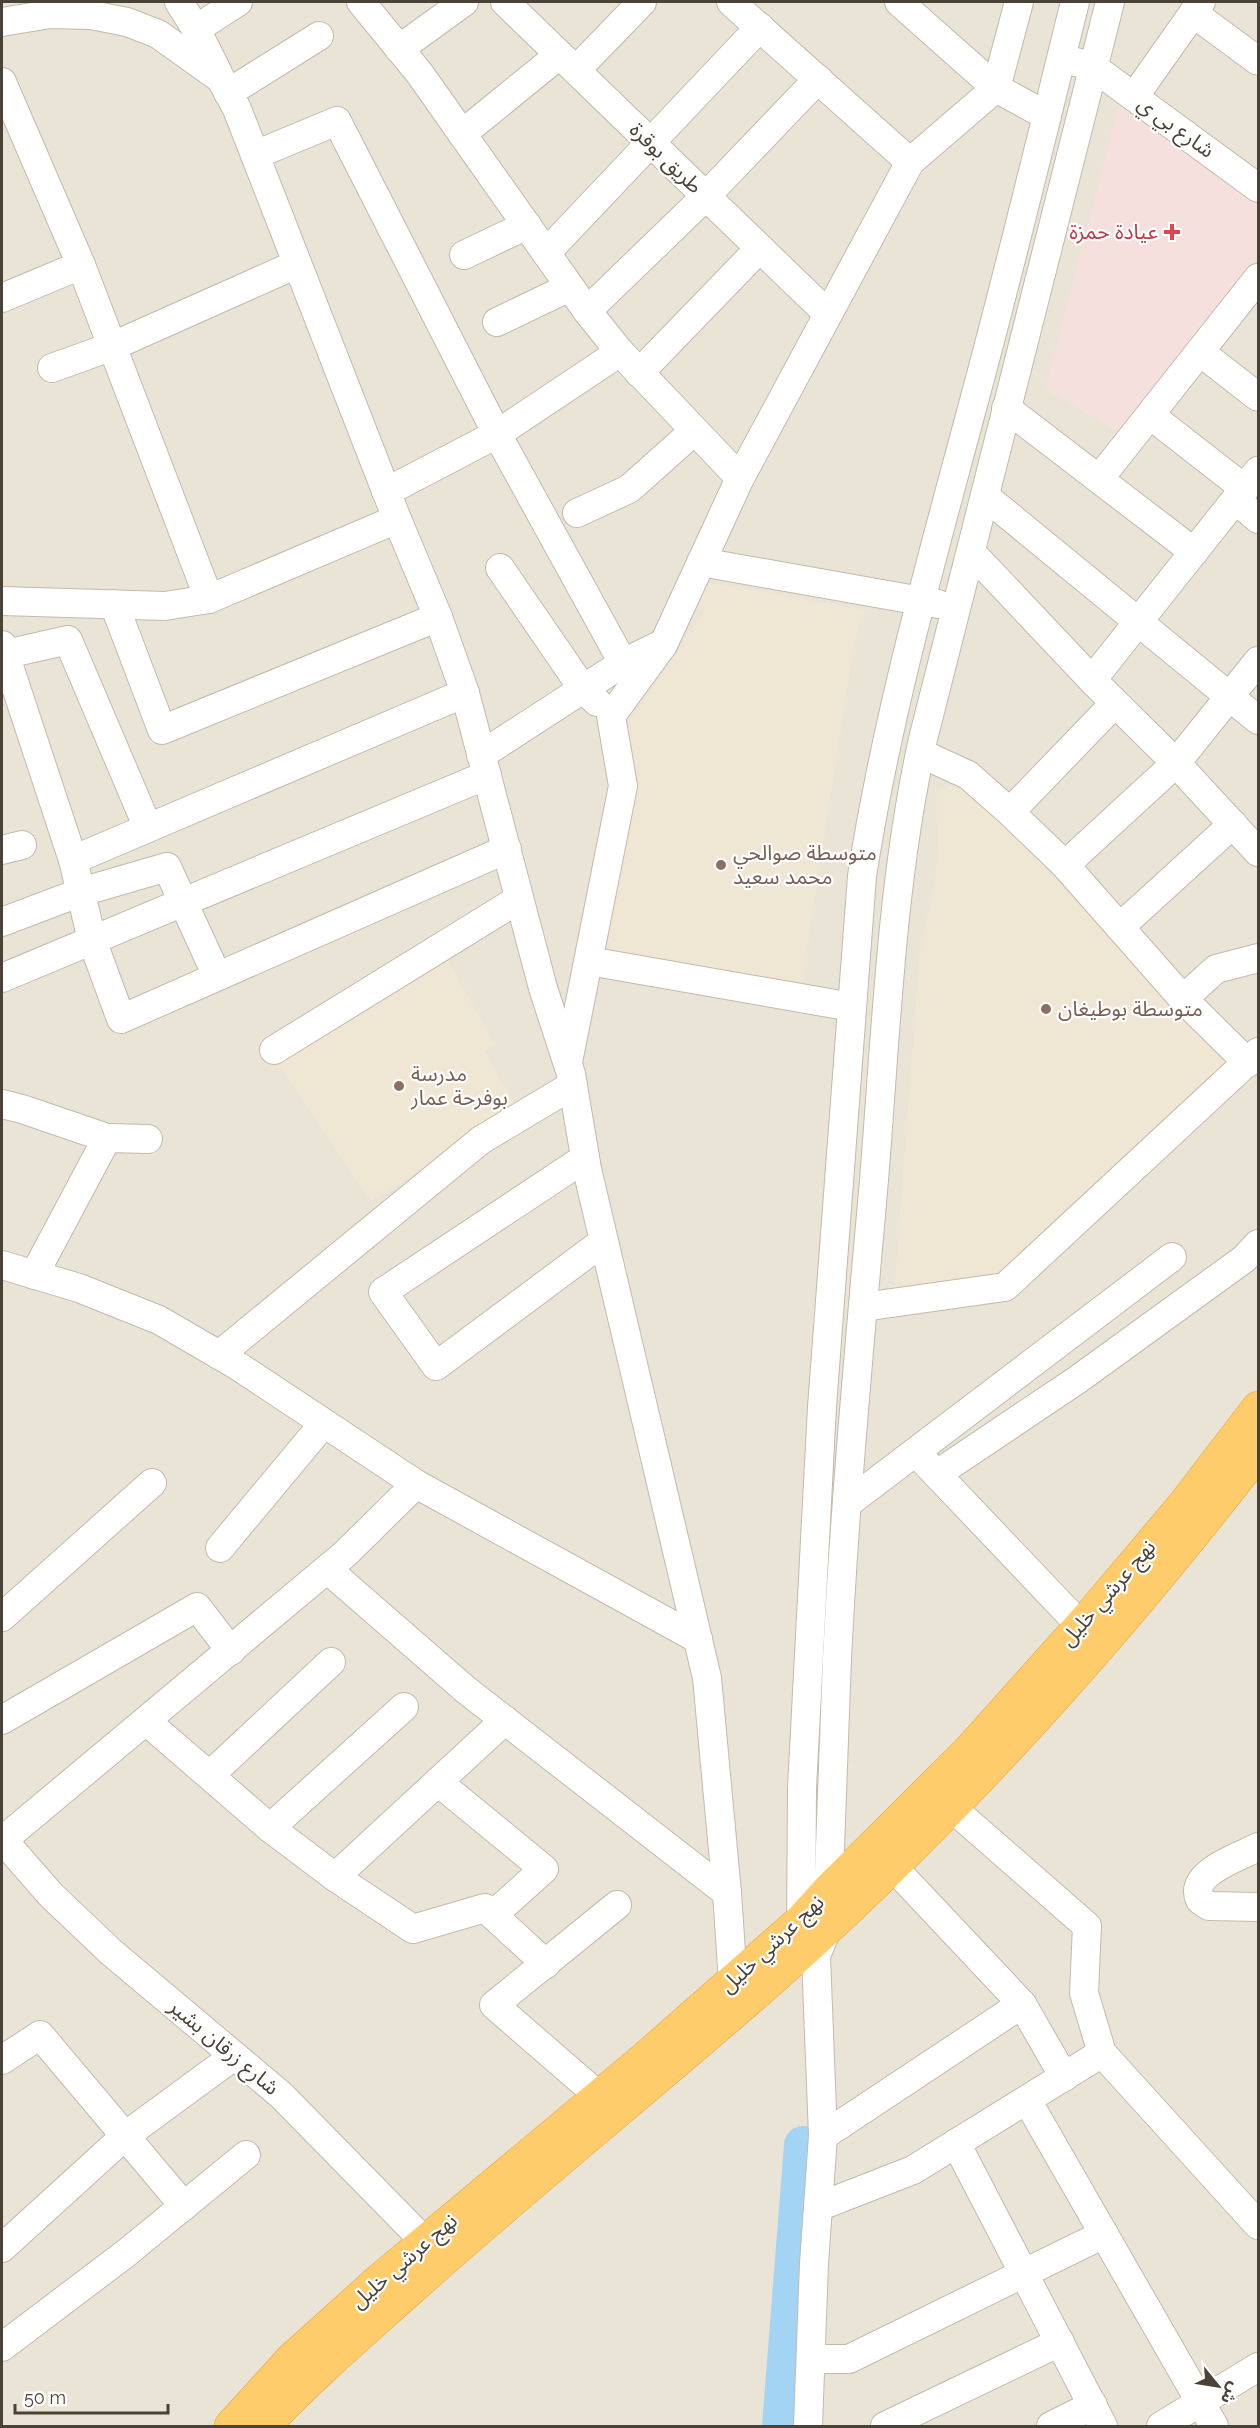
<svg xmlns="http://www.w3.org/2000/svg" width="1260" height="2428" viewBox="0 0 1260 2428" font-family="Raleway,'Noto Sans Arabic',sans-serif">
<rect width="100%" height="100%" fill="#f5f2ea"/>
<rect fill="#eae4d7" x="2" y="2" width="1256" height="2424"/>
<g fill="#efe7d3">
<path d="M710 583 865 610 855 639 802 983 607 950 636 780 627 725 704 612 695 603Z"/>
<path d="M957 783 972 787 1230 1069 999 1276 894 1293 920 950 936 875 939 791Z"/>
<path d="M445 955 494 1044 484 1052 519 1109 371 1201 278 1063Z"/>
</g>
<path fill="#f6e0dd" d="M1121 97 1258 199V266L1123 434 1045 389Z"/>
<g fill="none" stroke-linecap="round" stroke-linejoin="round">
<path stroke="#a4d4f4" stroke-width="38" d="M781 2426 803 2145"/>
<g stroke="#c2baab" stroke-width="30">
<g id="minor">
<path d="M179 2 196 29 218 73"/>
<path d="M361 2 420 74 587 311 620 352 740 478"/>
<path d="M505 2 828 314"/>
<path d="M731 2 910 162"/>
<path d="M899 2 996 88 1047 116"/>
<path d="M1193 13 1258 61"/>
<path d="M2 22 50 14 91 15 127 22 158 34 221 79 237 109 397 519 438 617 465 693 543 988 571 1074 587 1169 707 1678 727 1893 733 1982"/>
<path d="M196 29 238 2"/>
<path d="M399 49 464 2"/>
<path d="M1076 62 1093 67 1258 188"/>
<path d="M576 70 642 2"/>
<path d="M2 82 81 265 209 599"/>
<path d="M228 93 319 36"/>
<path d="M1134 97 1201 2"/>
<path d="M462 134 559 55"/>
<path d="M255 155 337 121 497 434 623 663"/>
<path d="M546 253 760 27"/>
<path d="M464 255 527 225"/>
<path d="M2 298 81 265"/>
<path d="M587 311 706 196 818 79"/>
<path d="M497 322 570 287"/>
<path d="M1200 352 1258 397"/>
<path d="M52 368 113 346 297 264"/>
<path d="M639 373 760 248"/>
<path d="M1006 408 1194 552"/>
<path d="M1150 415 1245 489"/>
<path d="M1099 479 1258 278"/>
<path d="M386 492 497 434 620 352"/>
<path d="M986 497 1258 720"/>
<path d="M1236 500 1258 519"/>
<path d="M577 513 629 489 694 431"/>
<path d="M971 552 1092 680 1258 471"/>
<path d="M701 562 938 604"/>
<path d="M500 568 583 689 597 702"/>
<path d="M2 601 165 606 209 599 397 519"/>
<path d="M114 604 162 730 438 617"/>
<path d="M2 645 73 860 465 693"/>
<path d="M2 655 68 640 148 828"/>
<path d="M1092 680 1176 763 1258 661"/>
<path d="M920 753 968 775 1010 812 1065 865 1183 999 1248 1063"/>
<path d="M481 755 623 663 664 643 740 478 910 162 996 88 1019 2"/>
<path d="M1010 812 1115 703"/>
<path d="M2 850 22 845"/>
<path d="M73 860 92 940 121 1019 507 849"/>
<path d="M1065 865 1176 763 1258 852"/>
<path d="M2 922 81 892 167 867 217 976"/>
<path d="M1120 927 1233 824"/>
<path d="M589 961 852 1007"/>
<path d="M2 978 487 775"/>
<path d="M1183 999 1216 969 1258 958"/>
<path d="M274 1050 519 899"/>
<path d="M568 1062 623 786 611 716 663 645"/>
<path d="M2 1104 22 1109 107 1138"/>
<path d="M585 1158 383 1292 436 1366 604 1241"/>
<path d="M2 1265 79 1288 159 1320 238 1366 416 1484 698 1639"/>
<path d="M34 1275 107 1138 148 1139"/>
<path d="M863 1307 1005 1287 1258 1052"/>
<path d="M219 1355 481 1140 573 1085"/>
<path d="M925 1462 1081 1626"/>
<path d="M937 1474 1077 1380 1244 1259 1258 1244"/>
<path d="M848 1503 1172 1257"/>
<path d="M220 1548 324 1423"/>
<path d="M327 1569 466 1690 727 1893"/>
<path d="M2 1617 152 1483"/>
<path d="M2 1720 197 1607 231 1651"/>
<path d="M146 1721 270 1828 335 1877 413 1929 485 1908 546 1964"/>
<path d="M210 1775 331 1662"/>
<path d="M438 1782 544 1869 493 1915"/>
<path d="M952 1808 1087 1926 1084 1993 1102 2053 1258 2225"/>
<path d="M270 1828 404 1707"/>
<path d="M2 1839 51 1895 111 1952 281 2095 441 2258"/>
<path d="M3 1840 345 1554 416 1484"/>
<path d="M1258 1847C1240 1857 1187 1873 1200 1900L1209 1906 1258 1907"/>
<path d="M893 1867 1022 2004 1064 2077"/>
<path d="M335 1877 505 1720"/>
<path d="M801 1934 802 1788 822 1407 862 876C887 715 932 558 974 401 1010 268 1042 135 1075 2"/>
<path d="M2 2060 40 2035 184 2206"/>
<path d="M599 2096 494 2005 617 1905"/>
<path d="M1027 2100 1214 2426"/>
<path d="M823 2136 1022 2004"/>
<path d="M956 2143 1103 2426"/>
<path d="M818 2207 913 2170 1102 2053"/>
<path d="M2 2248 125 2136 234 2056"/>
<path d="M2 2347 125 2254 246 2155"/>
<path d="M811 2359H849L1104 2234"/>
<path d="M808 2426 814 2264 823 2136 816 1956 827 1929C830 1839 833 1749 837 1659 845 1499 860 1340 874 1180 886 1033 891 883 923 739L1110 2"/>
<path d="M885 2426 1060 2342"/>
<path d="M1051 2426 1093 2405"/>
<path d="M1161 2426 1258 2367"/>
</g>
</g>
<g stroke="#e6a234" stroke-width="34">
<g id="highway">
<path d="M231 2426 291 2360 381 2279 643 2060 800 1922 828 1891 968 1752 1096 1609 1183 1506 1258 1408"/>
<path d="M264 2426C308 2379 359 2335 407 2292 524 2187 646 2089 764 1986 946 1825 1110 1644 1258 1452"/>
</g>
</g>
<use href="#minor" stroke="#fff" stroke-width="28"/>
<use href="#highway" stroke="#ffcc6b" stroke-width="33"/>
</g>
<path fill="#e0444e" stroke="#fff" stroke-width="2" d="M1169 223h6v6h6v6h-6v6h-6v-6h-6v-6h6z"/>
<g fill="#8d6e63" stroke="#fff" stroke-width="2">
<circle cx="721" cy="865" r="6"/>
<circle cx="1046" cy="1009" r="6"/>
<circle cx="399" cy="1086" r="6"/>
</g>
<g text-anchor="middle" stroke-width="4.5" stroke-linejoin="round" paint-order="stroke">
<g font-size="21" fill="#4a4237" stroke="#fff">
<text transform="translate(1176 127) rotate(36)" y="7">شارع بي ي</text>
<text transform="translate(666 158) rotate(44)" y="7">طريق بوقرة</text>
<text transform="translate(1108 1593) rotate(-49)" y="7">نهج عرشي خليل</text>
<text transform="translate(772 1944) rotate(-43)" y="7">نهج عرشي خليل</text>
<text transform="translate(224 2047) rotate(40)" y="7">شارع زرقان بشير</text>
<text transform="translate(404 2261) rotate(-41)" y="7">نهج عرشي خليل</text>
</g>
<g font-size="21" fill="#be3a42" stroke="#fff" text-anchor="end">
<text x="1158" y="239">عيادة حمزة</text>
</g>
<g font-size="21" fill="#785e54" stroke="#fff" text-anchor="start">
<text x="733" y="860">متوسطة صوالحي<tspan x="733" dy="24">محمد سعيد</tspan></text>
<text x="1058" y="1016">متوسطة بوطيغان</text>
<text x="411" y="1081">مدرسة<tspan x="411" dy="24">بوفرحة عمار</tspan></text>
</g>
</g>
<rect width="1260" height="2428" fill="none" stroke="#4a4237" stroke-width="6"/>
<g transform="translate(1218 2386) rotate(120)" stroke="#ffffff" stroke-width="4.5" paint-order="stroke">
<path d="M0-4.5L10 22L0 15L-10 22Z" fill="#4a4237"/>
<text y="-9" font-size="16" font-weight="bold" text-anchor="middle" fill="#4a4237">ش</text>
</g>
<path d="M15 2404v9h153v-9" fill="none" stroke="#4a4237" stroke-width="3"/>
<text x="24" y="2404" font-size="18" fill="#4a4237" stroke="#ffffff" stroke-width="4.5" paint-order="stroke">50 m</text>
</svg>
